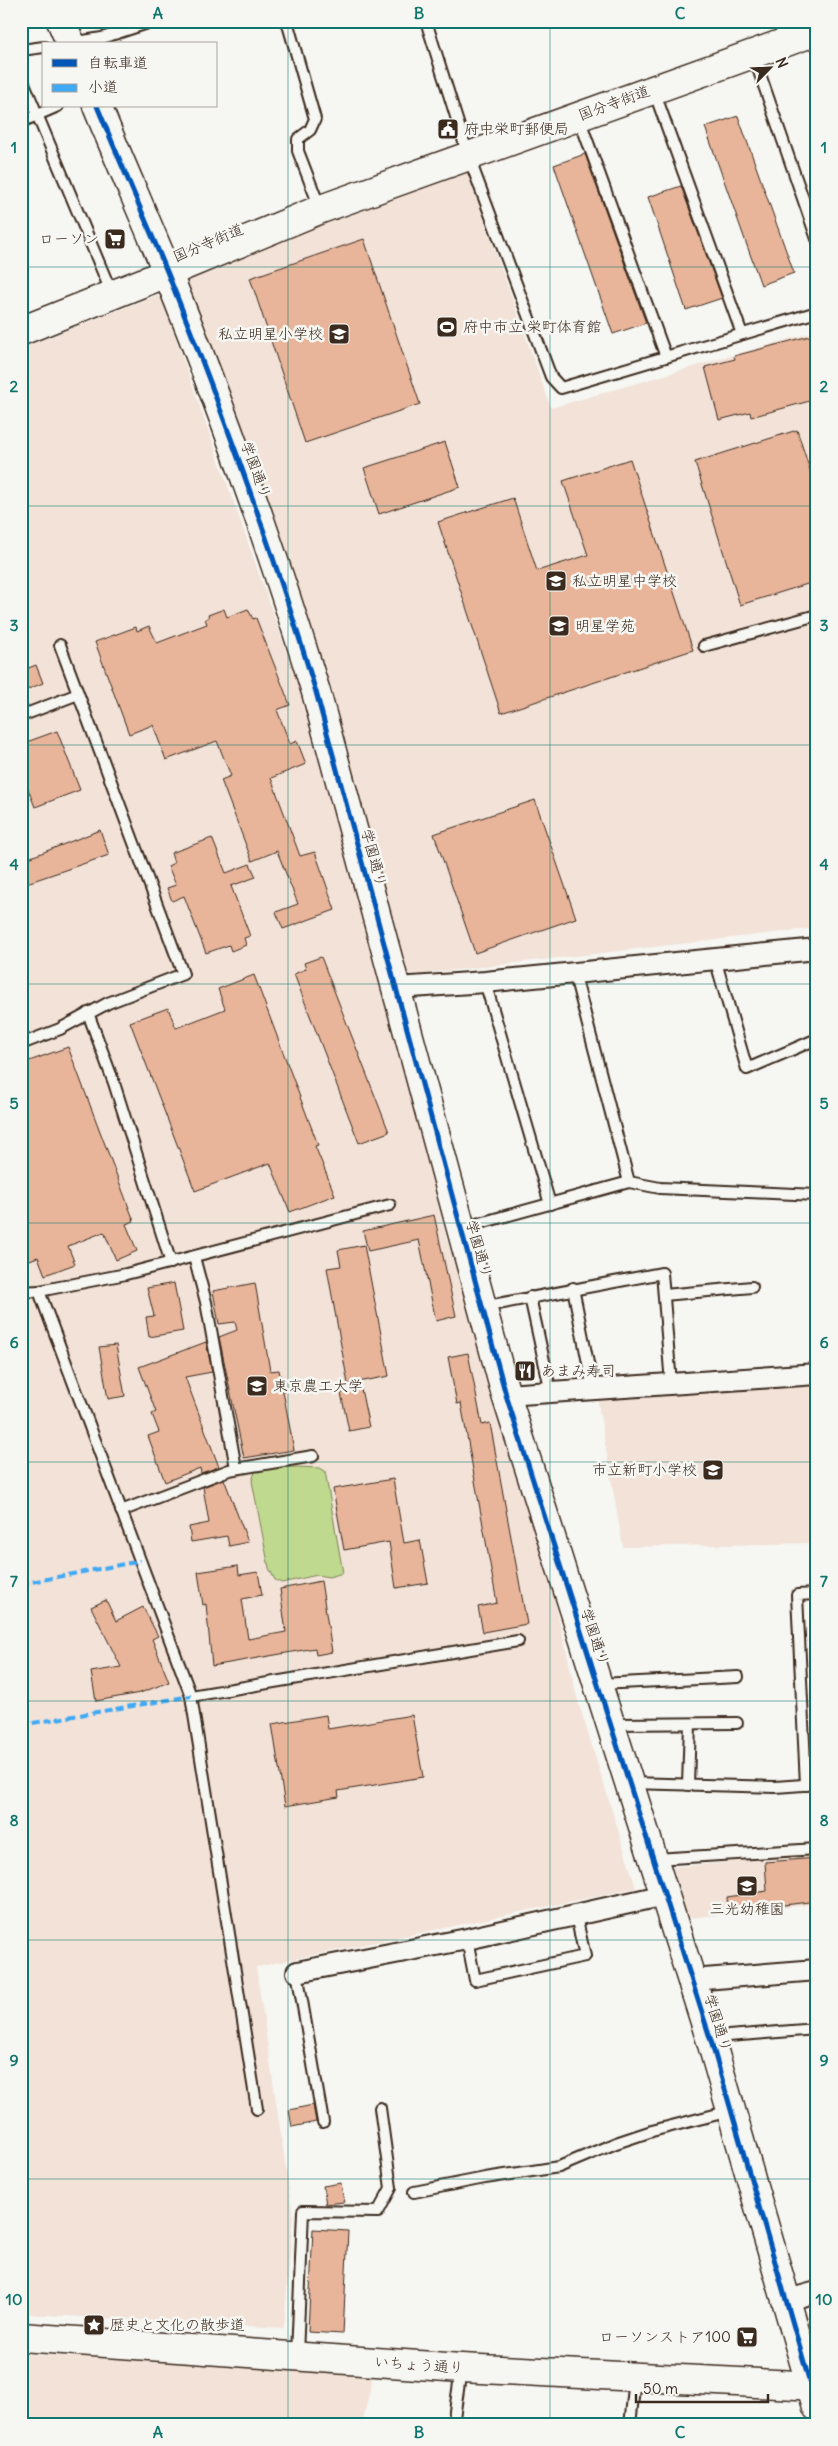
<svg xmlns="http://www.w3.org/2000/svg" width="838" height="2446" viewBox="0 0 838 2446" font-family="Delius,'Klee One',sans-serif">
<rect width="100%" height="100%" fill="#f6f6f2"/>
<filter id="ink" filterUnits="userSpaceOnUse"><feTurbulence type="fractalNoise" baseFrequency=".02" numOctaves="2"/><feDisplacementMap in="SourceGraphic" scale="10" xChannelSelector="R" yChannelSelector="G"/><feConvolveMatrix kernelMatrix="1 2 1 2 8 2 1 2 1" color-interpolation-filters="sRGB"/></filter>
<g filter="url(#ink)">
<g fill="#f2e2d8">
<path d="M467 172 551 408 817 331V928L403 976 181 277Z"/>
<path d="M160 294 315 732 384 985 447 1240 539 1531 577 1698 636 1888 256 1967 293 2216 284 2328 28 2314 21 2308V348Z"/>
<path d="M817 1381V1543L623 1547 597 1397Z"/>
<path d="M817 1855V1904L688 1918 673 1867Z"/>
<path d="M21 2354 123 2359 373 2376 362 2425H21Z"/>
</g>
<path fill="#bfd98f" stroke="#7d8256" d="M297 1467 320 1468 325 1471 343 1573 329 1577 317 1575 282 1583 275 1580 269 1568 252 1481 255 1472 269 1468Z"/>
<g fill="#e8b59a" stroke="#3b2a1e">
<path d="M738 116 794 273 761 285 705 127Z"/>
<path d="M585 154 646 323 613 334 554 165Z"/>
<path d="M681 186 722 298 686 310 648 197Z"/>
<path d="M364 239 420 404 305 443 250 278Z"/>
<path d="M817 334V399L751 417 750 412 719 420 705 367 735 359 734 356Z"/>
<path d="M797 430 817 492V581L740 605 695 462Z"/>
<path d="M445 442 460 487 379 514 364 468Z"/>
<path d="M630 459 693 650 501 713 438 522 513 498 537 571 588 555 563 481Z"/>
<path d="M224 609 227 617 248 609 253 619 256 618 290 705 277 710 290 744 297 741 306 764 271 778 300 856 315 852 335 910 283 929 276 912 298 904 277 851 252 861 221 780 231 776 217 741 166 760 153 725 129 734 95 642 136 627 137 631 149 626 157 643 207 624 205 619 209 617 208 615Z"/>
<path d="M36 665 43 683 21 692V671Z"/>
<path d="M57 731 80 790 35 807 21 771V744Z"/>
<path d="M535 800 576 918 475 953 434 834Z"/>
<path d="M100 830 109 855 21 885V861Z"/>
<path d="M212 838 226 873 250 864 256 877 231 886 250 936 244 938 246 945 231 951 229 945 206 953 184 896 172 901 167 888 176 885 168 866 174 863 171 853Z"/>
<path d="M321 957 389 1132 359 1143 294 974 306 969 304 963Z"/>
<path d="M254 975 318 1145 315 1146 335 1195 290 1212 270 1163 195 1191 130 1022 168 1008 176 1028 225 1009 218 989Z"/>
<path d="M68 1047 134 1221 126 1224 137 1251 116 1260 104 1232 68 1246 75 1264 45 1275 38 1257 21 1263V1064Z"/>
<path d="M434 1215 456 1316 436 1321 419 1240 368 1251 363 1231Z"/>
<path d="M364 1245 389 1376 348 1384 327 1268 341 1266 338 1250Z"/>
<path d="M174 1283 183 1331 149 1337 146 1317 154 1316 147 1288Z"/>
<path d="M255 1283 270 1371 279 1370 294 1450 244 1458 219 1337 237 1330 235 1322 219 1324 213 1291Z"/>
<path d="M206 1342 212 1372 185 1377 219 1467 201 1473 200 1468 165 1482 148 1436 159 1432 152 1414 156 1412 139 1367Z"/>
<path d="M116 1345 125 1396 108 1399 99 1347Z"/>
<path d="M468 1353 482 1425 490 1423 527 1624 483 1632 478 1607 497 1603 461 1403 457 1404 448 1357Z"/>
<path d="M361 1389 369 1427 349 1431 341 1393Z"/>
<path d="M224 1479 248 1542 229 1546 227 1536 191 1542 189 1527 209 1523 203 1487Z"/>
<path d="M393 1479 404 1543 420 1540 428 1583 396 1588 389 1542 344 1550 333 1489Z"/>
<path d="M238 1566 239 1575 258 1572 262 1595 242 1599 248 1639 286 1632 280 1589 321 1581 332 1652 316 1655 315 1648 212 1666 206 1604 203 1605 198 1572Z"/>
<path d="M106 1600 116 1621 143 1607 158 1636 152 1639 169 1682 140 1693 96 1701 91 1672 121 1667 91 1607Z"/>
<path d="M326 1715 328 1729 412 1715 423 1777 338 1791 339 1797 285 1806 272 1724Z"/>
<path d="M817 1858V1901L728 1912 727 1897 767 1891 765 1862Z"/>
<path d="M313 2105 316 2122 292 2127 289 2110Z"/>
<path d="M341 2183 344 2202 326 2204 323 2186Z"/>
<path d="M313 2229 348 2231 343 2334 308 2332Z"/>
</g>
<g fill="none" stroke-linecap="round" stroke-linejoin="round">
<g stroke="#3b2a1e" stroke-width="14">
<g id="lane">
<path d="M287 21 315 119 310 130 298 139V151L320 208"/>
<path d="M426 21 468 155 551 377 561 388 817 312"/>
<path d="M71 43 102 38 154 21"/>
<path d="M21 50 44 47"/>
<path d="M753 54 817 239"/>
<path d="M21 76 112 294"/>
<path d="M654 91 742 334"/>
<path d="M579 118 666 357"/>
<path d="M21 122 58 106"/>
<path d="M704 646 817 615"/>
<path d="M21 716 78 694"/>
<path d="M715 959 747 1069 817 1039"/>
<path d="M574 972 629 1182"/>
<path d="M485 982 550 1204"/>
<path d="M88 1013 114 1083 171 1263"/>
<path d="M21 1044 60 1029 108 1003 183 974 60 645"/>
<path d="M462 1228 629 1182 660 1188 817 1195"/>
<path d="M194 1257 206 1302 236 1468"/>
<path d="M573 1288 593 1388"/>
<path d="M39 1291 191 1696 257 2109"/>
<path d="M21 1292 39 1291 126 1274 390 1205"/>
<path d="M664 1295 752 1287"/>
<path d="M530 1297 551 1393"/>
<path d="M482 1307 662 1273 671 1384"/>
<path d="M121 1511 229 1470 313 1456"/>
<path d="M600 1684 738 1677"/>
<path d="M191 1696 518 1641"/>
<path d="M613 1724 737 1723"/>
<path d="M630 1783 775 1787 817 1784"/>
<path d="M688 1785 690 1724"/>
<path d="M806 1785 797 1595 817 1594"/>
<path d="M655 1859 817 1849"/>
<path d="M467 1939 475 1980 585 1956 576 1916"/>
<path d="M297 1972 323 2122"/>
<path d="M712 2040 728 2036 817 2029"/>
<path d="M414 2192 485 2178 559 2167 616 2143 652 2131 730 2111"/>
<path d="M297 2355 303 2211 378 2212 391 2188 380 2108"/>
<path d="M453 2425 461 2369"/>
<path d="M630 2425 635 2378"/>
</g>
</g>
<g stroke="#3b2a1e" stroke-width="24">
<g id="street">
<path d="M397 988 485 982 817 949"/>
<path d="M506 1395 817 1374"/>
<path d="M297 1972 467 1939 665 1895"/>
<path d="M692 1980 817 1970"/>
<path d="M784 2301 817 2292"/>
</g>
</g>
<g stroke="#3b2a1e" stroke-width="31">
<g id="secondary">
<path d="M61 21 71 44"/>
<path d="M97 106C120 162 145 218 168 274 223 411 273 551 316 692L506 1395 711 2041 817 2407"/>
<path d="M21 331 167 273 321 209 817 31"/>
<path d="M21 2337 461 2368 817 2386"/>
</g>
</g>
<use href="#lane" stroke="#f6f6f2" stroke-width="10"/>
<use href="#street" stroke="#f6f6f2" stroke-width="20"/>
<use href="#secondary" stroke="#f6f6f2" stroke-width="28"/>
<g stroke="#3fa9f5" stroke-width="4" stroke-dasharray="8 4" stroke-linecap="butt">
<path d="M21 1584 140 1561"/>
<path d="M21 1725 191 1696"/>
</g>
<g stroke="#f6f6f2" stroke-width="8">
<path id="cycleway" d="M97 106C120 162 145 218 168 274 223 411 273 551 316 692L506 1395 711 2041 817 2407"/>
</g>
<use href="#cycleway" stroke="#0057b8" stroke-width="5"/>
</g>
</g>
<path fill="none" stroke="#0f766e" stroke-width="1" stroke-opacity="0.55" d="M288 21V2425M550 21V2425M21 267H817M21 506H817M21 745H817M21 984H817M21 1223H817M21 1462H817M21 1701H817M21 1940H817M21 2179H817"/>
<defs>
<g id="civic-square" transform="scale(1.125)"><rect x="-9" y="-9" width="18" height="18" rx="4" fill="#3b2a1e" stroke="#f6f6f2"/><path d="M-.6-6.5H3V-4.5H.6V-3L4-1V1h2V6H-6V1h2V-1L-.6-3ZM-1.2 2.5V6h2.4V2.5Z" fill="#fff"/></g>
<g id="supermarket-square" transform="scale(1.125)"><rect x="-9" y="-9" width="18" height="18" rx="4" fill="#3b2a1e" stroke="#f6f6f2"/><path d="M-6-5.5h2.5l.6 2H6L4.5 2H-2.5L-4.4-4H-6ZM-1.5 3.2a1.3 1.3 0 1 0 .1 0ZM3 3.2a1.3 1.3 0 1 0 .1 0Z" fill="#fff"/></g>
<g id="stadium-square" transform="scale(1.125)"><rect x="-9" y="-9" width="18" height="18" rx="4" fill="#3b2a1e" stroke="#f6f6f2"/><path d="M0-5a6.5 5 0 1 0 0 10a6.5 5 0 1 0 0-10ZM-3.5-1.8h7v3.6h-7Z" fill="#fff"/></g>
<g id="school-square" transform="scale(1.125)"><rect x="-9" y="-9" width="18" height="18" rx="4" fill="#3b2a1e" stroke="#f6f6f2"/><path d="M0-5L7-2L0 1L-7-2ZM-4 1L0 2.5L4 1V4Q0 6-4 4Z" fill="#fff"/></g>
<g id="restaurant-square" transform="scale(1.125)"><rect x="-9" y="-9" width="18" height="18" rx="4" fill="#3b2a1e" stroke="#f6f6f2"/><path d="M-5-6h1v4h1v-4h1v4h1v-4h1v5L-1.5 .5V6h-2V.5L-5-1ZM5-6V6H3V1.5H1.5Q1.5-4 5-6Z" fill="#fff"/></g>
<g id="university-square" transform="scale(1.125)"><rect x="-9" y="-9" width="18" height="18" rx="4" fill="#3b2a1e" stroke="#f6f6f2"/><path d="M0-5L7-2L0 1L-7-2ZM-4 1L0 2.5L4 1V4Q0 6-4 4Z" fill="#fff"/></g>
<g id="sight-square" transform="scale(1.125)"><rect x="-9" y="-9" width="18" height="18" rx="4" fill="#3b2a1e" stroke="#f6f6f2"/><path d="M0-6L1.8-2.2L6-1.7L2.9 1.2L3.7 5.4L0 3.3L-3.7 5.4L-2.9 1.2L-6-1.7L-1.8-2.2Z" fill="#fff"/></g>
</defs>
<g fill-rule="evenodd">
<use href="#civic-square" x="448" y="129"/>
<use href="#supermarket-square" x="115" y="239"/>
<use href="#stadium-square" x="447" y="327"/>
<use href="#school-square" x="339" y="334"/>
<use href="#school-square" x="556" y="581"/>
<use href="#school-square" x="559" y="626"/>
<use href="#restaurant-square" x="525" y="1371"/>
<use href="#university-square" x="257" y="1386"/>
<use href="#school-square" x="713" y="1470"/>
<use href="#school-square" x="747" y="1886"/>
<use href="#sight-square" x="94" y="2325"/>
<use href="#supermarket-square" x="747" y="2337"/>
</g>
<g text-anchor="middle" stroke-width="5" stroke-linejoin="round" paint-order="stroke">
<g font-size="15" fill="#3b2a1e" stroke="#f6f6f2">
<text transform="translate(614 103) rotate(-20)" y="5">国分寺街道</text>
<text transform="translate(208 243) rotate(-23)" y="5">国分寺街道</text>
<text transform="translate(256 470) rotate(70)" y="5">学園通り</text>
<text transform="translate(374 858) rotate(75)" y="5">学園通り</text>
<text transform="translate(479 1249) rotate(74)" y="5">学園通り</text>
<text transform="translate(595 1637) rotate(72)" y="5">学園通り</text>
<text transform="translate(718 2023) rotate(73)" y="5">学園通り</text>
<text transform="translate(419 2365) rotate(4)" y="5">いちょう通り</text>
</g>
<g font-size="15" fill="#3b2a1e" stroke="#f6f6f2" text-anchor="start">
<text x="464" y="134">府中栄町郵便局</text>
<text x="99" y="244" text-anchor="end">ローソン</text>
<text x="463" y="332">府中市立 栄町体育館</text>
<text x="323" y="339" text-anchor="end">私立明星小学校</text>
<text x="572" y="586">私立明星中学校</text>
<text x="575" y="631">明星学苑</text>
<text x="541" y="1376">あまみ寿司</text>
<text x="273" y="1391">東京農工大学</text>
<text x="697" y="1475" text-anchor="end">市立新町小学校</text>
<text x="747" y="1914" text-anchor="middle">三光幼稚園</text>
<text x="110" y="2330">歴史と文化の散歩道</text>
<text x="731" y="2342" text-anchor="end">ローソンストア100</text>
</g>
</g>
<rect width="838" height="2446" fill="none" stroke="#f6f6f2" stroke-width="55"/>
<rect x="42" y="42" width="175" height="65" fill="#f6f6f2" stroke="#aba49d"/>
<rect x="52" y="59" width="25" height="8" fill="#0057b8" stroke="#aba49d"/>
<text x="88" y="68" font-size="15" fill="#3b2a1e">自転車道</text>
<rect x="52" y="84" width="25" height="8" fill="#3fa9f5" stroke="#aba49d"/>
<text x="88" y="92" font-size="15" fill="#3b2a1e">小道</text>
<g transform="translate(770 68) rotate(66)" stroke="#f6f6f2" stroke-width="4" paint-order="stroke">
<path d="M0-4L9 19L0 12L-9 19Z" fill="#3b2a1e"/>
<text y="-8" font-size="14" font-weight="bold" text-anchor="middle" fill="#3b2a1e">N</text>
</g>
<path d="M636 2394v8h132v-8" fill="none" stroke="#3b2a1e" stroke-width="2.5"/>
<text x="643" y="2394" font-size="15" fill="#3b2a1e" stroke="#f6f6f2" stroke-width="4" paint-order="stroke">50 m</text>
<rect x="28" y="28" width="782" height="2390" fill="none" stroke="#0f766e" stroke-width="2"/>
<g font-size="16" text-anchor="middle" font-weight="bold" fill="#0f766e">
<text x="158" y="19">A</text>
<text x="419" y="19">B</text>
<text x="680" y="19">C</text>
<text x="14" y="153">1</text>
<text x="824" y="153">1</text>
<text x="14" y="392">2</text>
<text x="824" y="392">2</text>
<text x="14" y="631">3</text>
<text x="824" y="631">3</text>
<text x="14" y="870">4</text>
<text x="824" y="870">4</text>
<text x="14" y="1109">5</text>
<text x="824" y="1109">5</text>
<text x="14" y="1348">6</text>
<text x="824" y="1348">6</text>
<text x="14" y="1587">7</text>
<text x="824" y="1587">7</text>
<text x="14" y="1826">8</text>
<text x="824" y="1826">8</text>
<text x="14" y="2066">9</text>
<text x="824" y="2066">9</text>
<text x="14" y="2305">10</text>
<text x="824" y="2305">10</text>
<text x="158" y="2438">A</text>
<text x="419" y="2438">B</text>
<text x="680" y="2438">C</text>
</g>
</svg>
